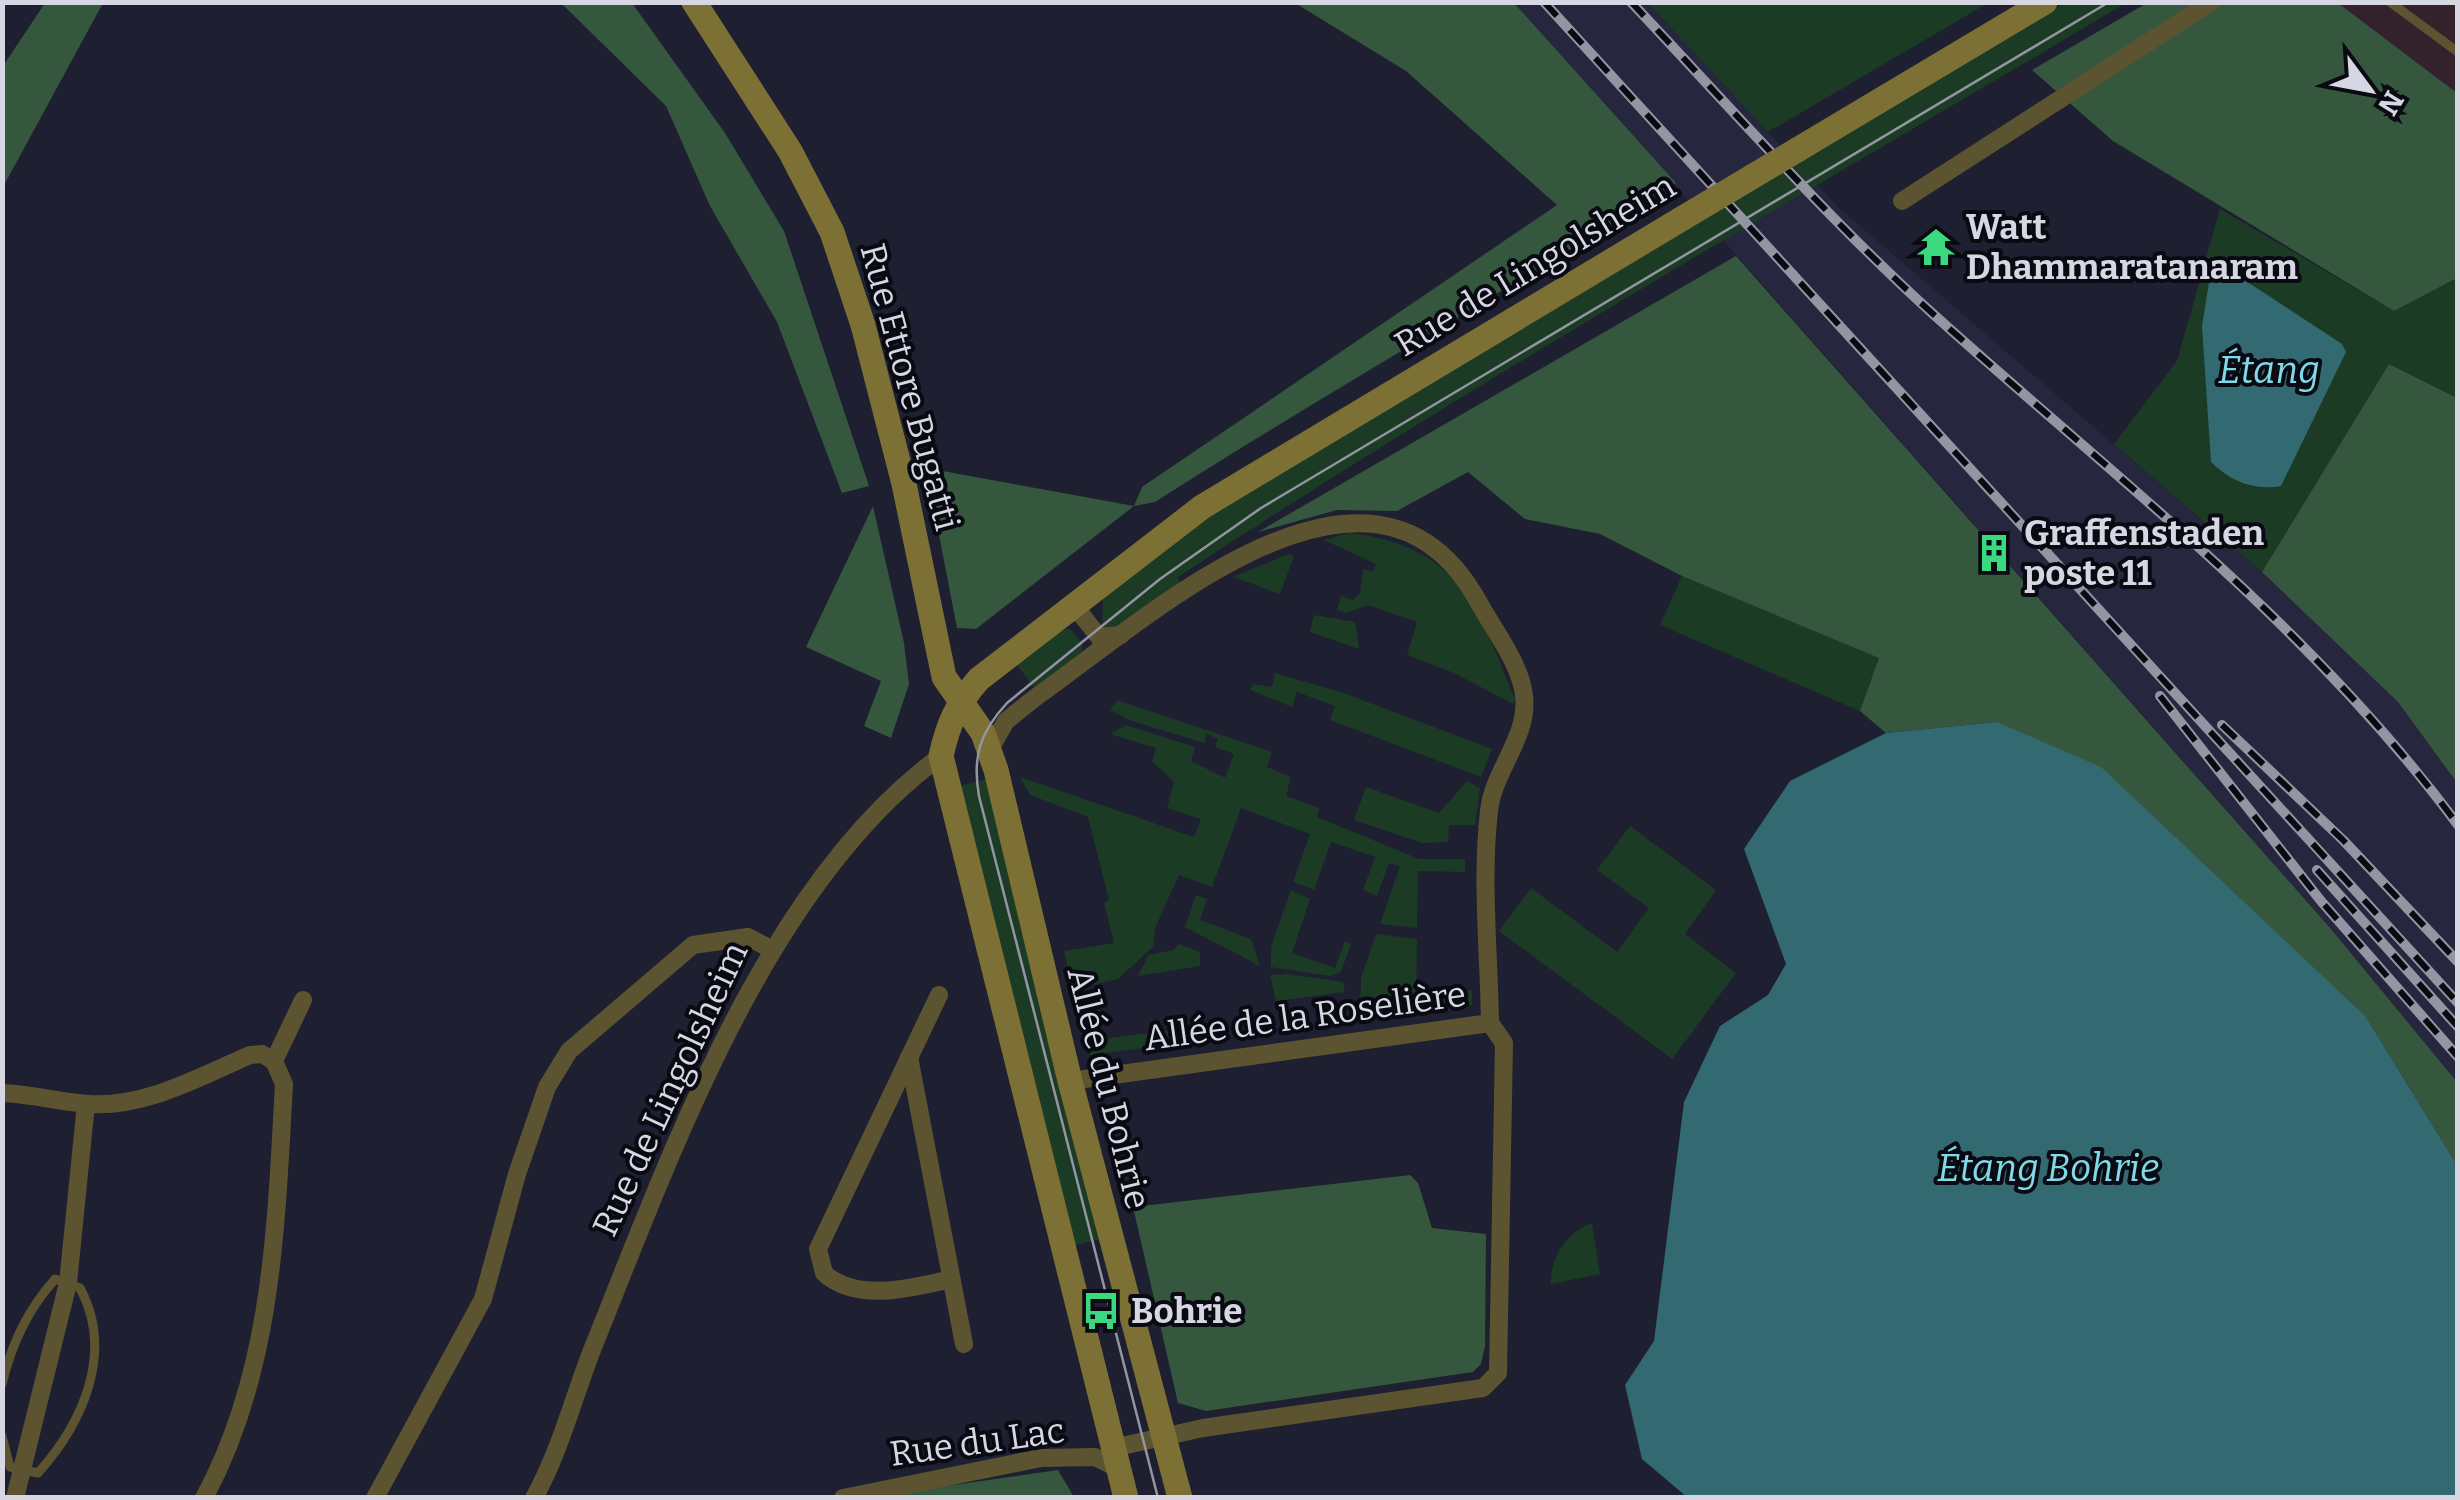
<svg xmlns="http://www.w3.org/2000/svg" width="2460" height="1500" viewBox="0 0 2460 1500" font-family="Bitter,serif">
<rect width="100%" height="100%" fill="#1e1f31"/>
<path fill="#33222c" d="M2338 3H2457V93Z"/>
<path fill="#26263e" d="M1514 3H1648L1838 207 2262 572 2398 702 2457 783V1082L2331 929Z"/>
<g fill="#1c3b25">
<path d="M1648 3H1988L1768 132Z"/>
<path d="M2064 3H2126C1808 192 1490 372 1178 577L1180 582 1116 626 1107 630 1102 626 1103 598 1197 524Z"/>
<path d="M2220 209 2394 311 2457 278V398L2389 364 2262 572 2114 444 2177 361Z"/>
<path d="M1349 533C1457 545 1478 606 1515 699L1513 704 1454 673 1407 655 1417 622 1368 605 1346 613 1337 610 1341 596 1353 600 1360 593 1363 569 1373 572 1376 564 1324 540Z"/>
<path d="M1288 554 1294 556 1280 594 1233 577Z"/>
<path d="M1682 576 1880 658 1860 711 1660 625Z"/>
<path d="M1314 615 1355 622 1359 649 1310 632Z"/>
<path d="M1070 629 1082 642V652L1035 689 1017 665 1061 630Z"/>
<path d="M1275 673 1341 692 1492 749 1481 777 1330 720 1335 706 1297 692 1292 707 1250 690 1253 684 1272 687Z"/>
<path d="M1117 700 1272 752 1267 767 1291 777 1286 796 1319 808 1317 817 1419 859H1465V872L1418 871 1417 928 1380 924 1400 866 1389 863 1377 896 1363 890 1375 857 1331 842 1314 890 1293 882 1310 834 1241 808 1212 887 1179 875 1155 928 1153 947 1118 979 1073 989 1064 951 1114 943 1104 903 1109 900 1088 817 1030 795 1020 777 1194 837 1201 819 1167 808 1174 782 1152 761 1156 748 1110 734 1126 725 1195 747 1191 761 1225 778 1234 754 1215 747 1218 739 1207 734 1204 743 1129 720 1110 710Z"/>
<path d="M987 779 1105 1238 1071 1246 956 787Z"/>
<path d="M1467 781 1480 788 1475 825H1449L1448 842 1422 843 1354 820 1366 787 1439 813Z"/>
<path d="M1630 826 1716 890 1685 934 1736 973 1672 1059 1499 931 1531 888 1617 952 1649 908 1597 870Z"/>
<path d="M1291 890 1310 899 1292 953 1335 968 1345 941 1351 944 1341 972 1330 976 1271 967V947Z"/>
<path d="M1196 895 1207 899 1200 920 1251 939 1260 966 1185 927Z"/>
<path d="M1376 934 1417 939 1416 997 1472 990V1005L1360 1019 1361 978Z"/>
<path d="M1179 944 1200 952V966L1138 976 1148 955 1173 950Z"/>
<path d="M1287 974 1343 982 1345 992 1276 1001 1270 975Z"/>
<path d="M1226 1023 1228 1037 1090 1055 1087 1041Z"/>
<path d="M1592 1223 1600 1274 1551 1284C1550 1257 1567 1231 1592 1223Z"/>
</g>
<g fill="#35573e">
<path d="M45 3H103L3 187V66Z"/>
<path d="M561 3H632L725 133 784 231 869 486 842 493 777 322 710 206 666 106Z"/>
<path d="M1295 3H1514L1676 183C1504 293 1327 392 1155 502L1134 506 976 629 957 628 926 468 1134 506 1142 487 1557 205 1406 71Z"/>
<path d="M2147 3H2338L2457 93V278L2394 311 2113 141 2032 70Z"/>
<path d="M1736 256 2331 929 2457 1082V1165L2366 1017 1997 722 1886 733 1860 711 1879 658 1682 576 1600 534 1525 519 1468 472 1397 511 1337 510 1258 532Z"/>
<path d="M2389 364 2457 398V783L2398 702 2262 572Z"/>
<path d="M873 506 904 643 909 684 891 738 864 726 881 681 806 647Z"/>
<path d="M1410 1175 1418 1183 1432 1228 1486 1234 1485 1346 1481 1364 1473 1372 1206 1411 1178 1403 1133 1207Z"/>
<path d="M1058 1470 1074 1497 879 1498 891 1494Z"/>
</g>
<g fill="#336971">
<path d="M2226 268 2342 344 2346 352 2281 486C2254 491 2230 481 2211 462L2202 326 2211 270Z"/>
<path d="M1997 722 2101 767 2366 1017 2457 1165V1497L1688 1498 1642 1459 1625 1385 1654 1341 1684 1102 1720 1026 1768 995 1786 964 1744 849 1790 781 1886 733Z"/>
</g>
<g fill="none" stroke-linecap="round" stroke-linejoin="round">
<g stroke="#5c5430" stroke-width="9">
<path d="M2390 2 2458 52"/>
<path d="M2 1384C12 1343 27 1311 55 1279L80 1288C115 1353 82 1424 38 1473L10 1467 2 1436"/>
</g>
<g stroke="#5c5430" stroke-width="18">
<path d="M1902 201 2211 2"/>
<path d="M1073 604 1099 637 1121 635"/>
<path d="M990 749 1006 721 1036 697C1147 619 1372 411 1478 601 1493 629 1521 664 1524 696 1529 737 1493 771 1489 811 1481 879 1489 954 1490 1023"/>
<path d="M939 995 818 1249 824 1273C856 1303 913 1288 951 1279"/>
<path d="M909 1057 964 1344"/>
<path d="M1070 1081 1490 1023"/>
<path d="M2 1093C31 1094 59 1102 88 1104 145 1108 199 1077 250 1055L262 1054 274 1061 303 1000"/>
<path d="M1113 1448 1203 1428 1483 1388 1498 1373 1504 1043 1490 1023"/>
<path d="M15 1498 68 1283 86 1104"/>
<path d="M204 1498C273 1371 276 1225 284 1084L274 1061"/>
<path d="M375 1498 483 1299 517 1174 547 1087 569 1051 693 945 748 937 771 949"/>
<path d="M534 1498C560 1451 573 1399 592 1350 671 1154 766 883 941 756"/>
<path d="M843 1498 1041 1458 1095 1457 1119 1469"/>
</g>
<g stroke="#7d7035" stroke-width="25">
<path d="M694 2 790 151 832 232 863 325 904 484 944 677 983 733 996 770 1070 1081 1180 1498"/>
<path d="M1797 150 2045 2"/>
<path d="M1126 1498 941 756C948 724 957 704 979 679L1202 507 1683 218"/>
</g>
<path stroke="#9495a3" stroke-width="2.5" d="M1158 1498 979 796C972 757 980 732 1007 703L1160 579 1261 508 2109 2"/>
<g stroke="#9495a3" stroke-width="10">
<g id="rail">
<path d="M1544 2 2458 1003"/>
<path d="M1631 2C1730 107 1825 216 1932 313 2116 479 2309 624 2458 825"/>
<path d="M2160 696 2321 901 2458 1057"/>
<path d="M2222 725 2343 840 2458 962"/>
<path d="M2317 870 2458 1027"/>
</g>
</g>
<use href="#rail" stroke="#090a12" stroke-width="6" stroke-dasharray="19" stroke-linecap="butt"/>
<path stroke="#7d7035" stroke-width="25" d="M1683 218 1797 150"/>
</g>
<defs>
<g id="temple-bare" transform="scale(3)"><path d="M0-6L5-2H3V0L6.5 2.5H4V6H1.5V3h-3V6H-4V2.5H-6.5L-3 0V-2H-5Z" fill="#3ad87f" stroke="#090a12" stroke-width="2.5" paint-order="stroke"/></g>
<g id="building-bare" transform="scale(3)"><path d="M-4-6H4V6H1V3H-1V6H-4ZM-2.5-4.3h1.7v1.8h-1.7ZM.8-4.3h1.7v1.8H.8ZM-2.5-1h1.7V.8h-1.7ZM.8-1h1.7V.8H.8Z" fill="#3ad87f" stroke="#090a12" stroke-width="2.5" paint-order="stroke"/></g>
<g id="bus-bare" transform="scale(3)"><path d="M-5-6H5V4H4V6H2V4H-2V6H-4V4H-5ZM-3.5-4V0h7V-4ZM-3.5 1.2v1.5H-2V1.2ZM2 1.2v1.5H3.5V1.2Z" fill="#3ad87f" stroke="#090a12" stroke-width="2.5" paint-order="stroke"/></g>
</defs>
<g fill-rule="evenodd">
<use href="#temple-bare" x="1936" y="247"/>
<use href="#building-bare" x="1994" y="553"/>
<use href="#bus-bare" x="1101" y="1311"/>
</g>
<g text-anchor="middle" stroke-width="8" stroke-linejoin="round" paint-order="stroke">
<g font-size="35" font-weight="bold" fill="#d6d7e3" stroke="#090a12" text-anchor="start">
<text x="1966" y="239">Watt<tspan x="1966" dy="40">Dhammaratanaram</tspan></text>
<text x="2024" y="545">Graffenstaden<tspan x="2024" dy="40">poste 11</tspan></text>
<text x="1131" y="1323">Bohrie</text>
</g>
<g font-size="35" fill="#d6d7e3" stroke="#090a12">
<text transform="translate(1535 265) rotate(-31)" y="12">Rue de Lingolsheim</text>
<text transform="translate(910 387) rotate(75)" y="12">Rue Ettore Bugatti</text>
<text transform="translate(1305 1016) rotate(-8)" y="12">Allée de la Roselière</text>
<text transform="translate(1109 1088) rotate(76)" y="12">Allée du Bohrie</text>
<text transform="translate(670 1089) rotate(-65)" y="12">Rue de Lingolsheim</text>
<text transform="translate(977 1442) rotate(-8)" y="12">Rue du Lac</text>
</g>
<g font-size="38" font-style="italic" fill="#7fd9e7" stroke="#090a12">
<text x="2269" y="383">Étang</text>
<text x="2048" y="1181">Étang Bohrie</text>
</g>
</g>
<rect width="2460" height="1500" fill="none" stroke="#d6d7e3" stroke-width="10"/>
<g transform="translate(2370 90) rotate(122)" stroke="#090a12" stroke-width="8" paint-order="stroke">
<path d="M0-8L18 38L0 25L-18 38Z" fill="#d6d7e3"/>
<text y="-15" font-size="28" font-weight="bold" text-anchor="middle" fill="#d6d7e3">N</text>
</g>
</svg>
